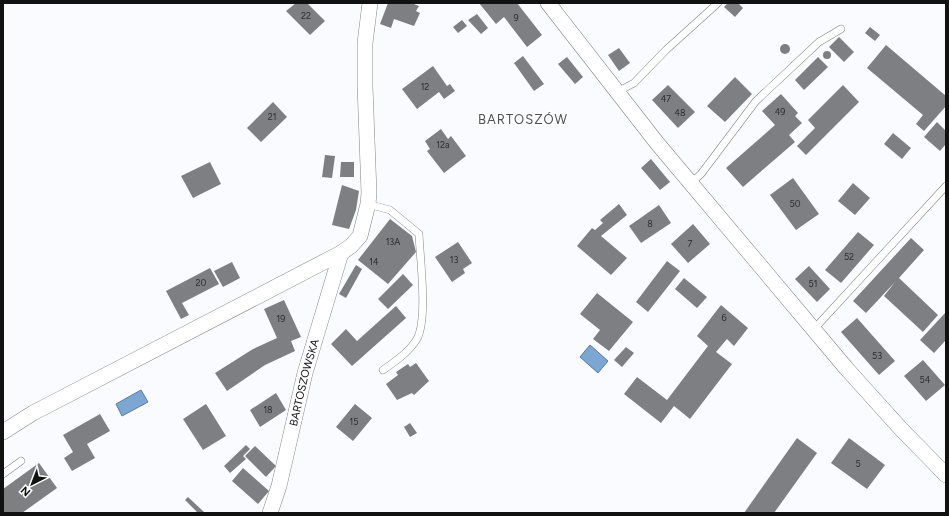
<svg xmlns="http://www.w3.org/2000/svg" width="949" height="516" viewBox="0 0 949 516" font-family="Figtree,sans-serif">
<rect width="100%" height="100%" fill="#fafbff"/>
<g fill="#7ca7d2" stroke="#5c7a98">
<path d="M590 345 608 361 598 373 580 357Z"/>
<path d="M141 390 148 402 122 416 116 404Z"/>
</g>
<g fill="#7e7f83">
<path d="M296 3H307L325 21 310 35 286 11Z"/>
<path d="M388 3H411L419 6 416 11 420 13 414 26 394 19 391 28 380 24Z"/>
<path d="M479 3H517L542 35 527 47 504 17 496 24Z"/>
<path d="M728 3H738L743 8 735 17 724 7Z"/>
<path d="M477 14 488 28 481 34 468 20Z"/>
<path d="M462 20 467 26 458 33 453 27Z"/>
<path d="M870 27 880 35 875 41 865 33Z"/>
<path d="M839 37 854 52 844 62 829 47Z"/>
<circle cx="785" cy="49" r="5"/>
<path d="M886 45 946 96V106L924 131 916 124 923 115 867 68Z"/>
<path d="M619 48 630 63 619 71 608 55Z"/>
<circle cx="827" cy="55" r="4"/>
<path d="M523 56 544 84 534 91 514 63Z"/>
<path d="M567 57 583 77 575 84 558 64Z"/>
<path d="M818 57 828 67 804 90 795 80Z"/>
<path d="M433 66 447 86 450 84 455 91 444 99 439 92 417 109 402 89Z"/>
<path d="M735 77 752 94 725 122 707 106Z"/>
<path d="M668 85 695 112 678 128 652 100Z"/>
<path d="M843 85 859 102 806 155 797 146 815 128 808 120Z"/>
<path d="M781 94 798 113 795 116 802 123 789 135 795 142 743 187 726 168 775 125 762 111Z"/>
<path d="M273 102 287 117 261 142 247 128Z"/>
<path d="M937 122 946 131V144L940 151 924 137Z"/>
<path d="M441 129 448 139 451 136 466 156 444 173 427 151 430 149 425 141Z"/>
<path d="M893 133 911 148 902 159 884 144Z"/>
<path d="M325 155 335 156 332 178 322 177Z"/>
<path d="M651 159 670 182 660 190 641 168Z"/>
<path d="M210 162 221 184 193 198 181 176Z"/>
<path d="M341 162H354V177H340Z"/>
<path d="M793 178 819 214 796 230 770 195Z"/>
<path d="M853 183 870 198 855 215 838 201Z"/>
<path d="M342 185 359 191 356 210 349 229 332 225Z"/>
<path d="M619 204 627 215 601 236 627 258 611 275 577 246 592 228 595 230 603 223 600 220Z"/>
<path d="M659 205 671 223 641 243 629 226Z"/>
<path d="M390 219 412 236 416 252 388 284 358 260Z"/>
<path d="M693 224 710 244 688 263 671 244Z"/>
<path d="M858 232 874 245 841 283 825 270Z"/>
<path d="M911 238 924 250 899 278 938 315 923 332 884 296 895 282 866 313 853 301Z"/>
<path d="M458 242 472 263 463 269 465 273 452 282 435 257Z"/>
<path d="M667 261 680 271 648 312 636 302Z"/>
<path d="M232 262 240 278 223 287 214 271Z"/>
<path d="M356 265 362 269 346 298 339 294Z"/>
<path d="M809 266 830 289 817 302 795 279Z"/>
<path d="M210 268 219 284 182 303 189 315 181 319 166 291Z"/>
<path d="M403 274 413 285 388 309 378 299Z"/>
<path d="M684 278 707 297 697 308 675 289Z"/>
<path d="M597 293 633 322 609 351 593 339 600 330 580 314Z"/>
<path d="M284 300 301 337 291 341 295 351 265 365 227 391 215 373 253 349 277 338 264 309Z"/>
<path d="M721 305 748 328 734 346 727 339 716 352 732 364 690 419 674 406 661 423 624 394 637 377 667 400 708 346 697 336Z"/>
<path d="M396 306 406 318 352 366 331 344 346 329 357 341Z"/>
<path d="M946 312V340L934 353 920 340Z"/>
<path d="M857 318 895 361 879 375 841 332Z"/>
<path d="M626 347 634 353 622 367 614 360Z"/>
<path d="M923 360 945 385 926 401 904 376Z"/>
<path d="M416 363 429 381 414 395 412 393 397 400 386 384 398 375 396 372 408 364 410 367Z"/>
<path d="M276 393 286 410 260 427 250 410Z"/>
<path d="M206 404 226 436 203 450 183 419Z"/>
<path d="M355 404 372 418 353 441 336 427Z"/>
<path d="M100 414 110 431 87 444 95 458 72 471 64 458 73 452 63 435Z"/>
<path d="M410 423 417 433 410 437 404 427Z"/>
<path d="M797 438 817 453 774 513H744Z"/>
<path d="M849 438 885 465 867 489 831 463Z"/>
<path d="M246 445 250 449 243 456 246 459 230 473 224 466Z"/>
<path d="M255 446 276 466 266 477 245 456Z"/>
<path d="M39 463 57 488 22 513H3V489Z"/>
<path d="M243 468 269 491 258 504 232 481Z"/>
<path d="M188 497 204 512 203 513H198L185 500Z"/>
</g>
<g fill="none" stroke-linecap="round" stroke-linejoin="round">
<g stroke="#838488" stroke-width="8">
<g id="lane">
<path d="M617 92 634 83 666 50 718 3"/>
<path d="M691 183 701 174 756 101 819 42 841 29"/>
<path d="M368 204 390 210 419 234C420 259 428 318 417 339 409 352 396 361 383 370"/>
<path d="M814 329 946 186"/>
<path d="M3 474 21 461"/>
</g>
</g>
<g stroke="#838488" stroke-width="16">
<g id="street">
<path d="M548 3 657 143 846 368 901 429 946 475"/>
<path d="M3 432 33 413 341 253 351 246 360 236 368 204 369 193 365 86V43L370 3"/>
<path id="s1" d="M270 513 279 486 305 373 341 253"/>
</g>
</g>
<use href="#lane" stroke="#fff" stroke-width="7"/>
<use href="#street" stroke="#fff" stroke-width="15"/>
</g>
<g text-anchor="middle" stroke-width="3.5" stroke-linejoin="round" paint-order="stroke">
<g font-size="9" fill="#2c2c2e">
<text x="306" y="19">22</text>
<text x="516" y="21">9</text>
<text x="425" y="90">12</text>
<text x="666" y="102">47</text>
<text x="780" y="115">49</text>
<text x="680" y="116">48</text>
<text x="272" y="120">21</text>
<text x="443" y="148">12a</text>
<text x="795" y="207">50</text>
<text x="650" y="227">8</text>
<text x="393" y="245">13A</text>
<text x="690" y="247">7</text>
<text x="849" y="260">52</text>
<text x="454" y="263">13</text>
<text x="374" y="265">14</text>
<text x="201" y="286">20</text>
<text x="813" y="287">51</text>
<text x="724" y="321">6</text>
<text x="281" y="322">19</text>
<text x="877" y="359">53</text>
<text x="925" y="383">54</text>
<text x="268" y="413">18</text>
<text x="354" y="425">15</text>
<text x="858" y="467">5</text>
</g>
<g font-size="11" fill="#111112" stroke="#fff">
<text dy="4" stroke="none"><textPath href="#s1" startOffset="135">BARTOSZOWSKA</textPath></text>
</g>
<g font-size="13" letter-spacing="1" fill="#505155" stroke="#fff">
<text x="523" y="124">BARTOSZÓW</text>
</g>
</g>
<rect width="949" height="516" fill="none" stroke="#111112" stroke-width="8"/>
<g transform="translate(32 484) rotate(222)" stroke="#ffffff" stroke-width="3" paint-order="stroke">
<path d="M0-3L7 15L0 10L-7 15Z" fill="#111112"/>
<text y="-6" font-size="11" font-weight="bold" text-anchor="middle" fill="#111112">N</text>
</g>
</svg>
